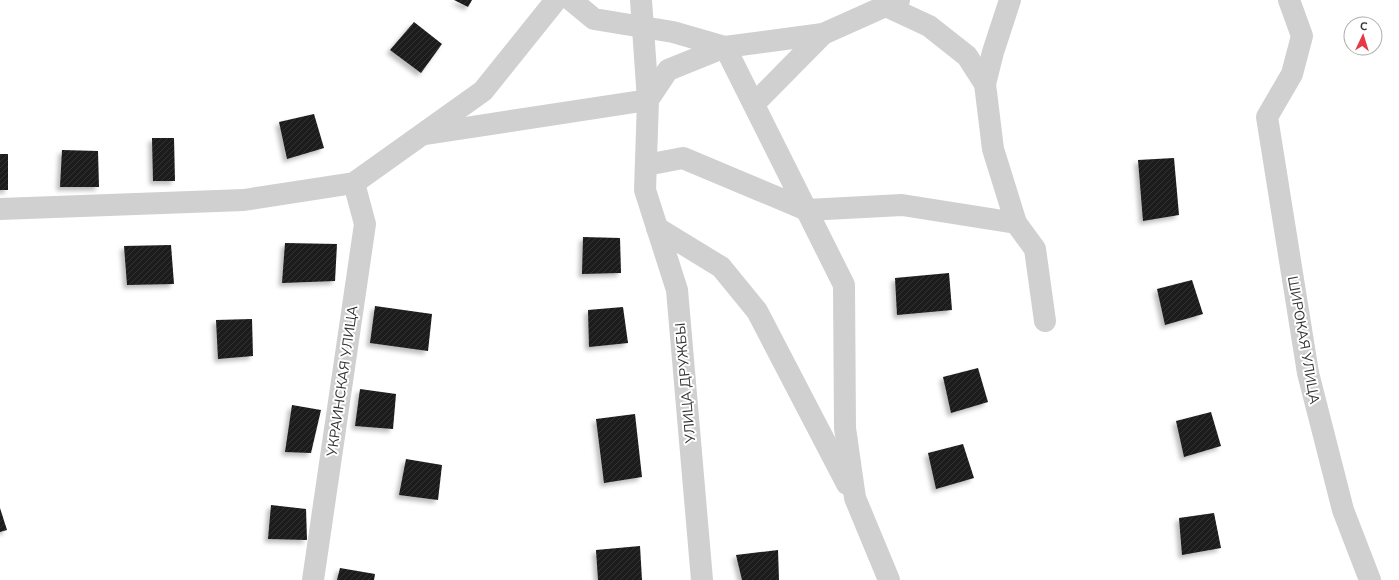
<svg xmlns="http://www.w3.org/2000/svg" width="1399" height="580" viewBox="0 0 1399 580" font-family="Mulish,sans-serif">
<defs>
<pattern id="building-hatch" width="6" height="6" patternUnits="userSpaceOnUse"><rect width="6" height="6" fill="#1a1a1a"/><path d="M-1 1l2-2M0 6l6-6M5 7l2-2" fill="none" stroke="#333"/></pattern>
<filter id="shadow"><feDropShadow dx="-3.5" dy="3.5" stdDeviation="2" flood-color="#0004"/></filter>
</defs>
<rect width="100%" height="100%" fill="#fff"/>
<g fill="url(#building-hatch)" filter="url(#shadow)">
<path d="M454 0H472L468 7Z"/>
<path d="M414 22 442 44 421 73 390 50Z"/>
<path d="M314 114 324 148 287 159 279 122Z"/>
<path d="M152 138H174L175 181H153Z"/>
<path d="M62 150 98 151 99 187H60Z"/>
<rect x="0" y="154" width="8" height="36"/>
<path d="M1174 158 1179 215 1143 221 1138 160Z"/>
<path d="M583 237 620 238 621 273 582 274Z"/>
<path d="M285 243 337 244 335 281 282 283Z"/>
<path d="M171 245 174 284 127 285 124 246Z"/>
<path d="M949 273 952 310 897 315 895 278Z"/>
<path d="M1192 280 1203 314 1165 325 1157 289Z"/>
<path d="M375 306 432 314 428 351 370 343Z"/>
<path d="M623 307 628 343 589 347 588 310Z"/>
<path d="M252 319 253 356 218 359 216 320Z"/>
<path d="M978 368 988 402 951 413 943 377Z"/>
<path d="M360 389 396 394 393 429 355 426Z"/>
<path d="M292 405 321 410 311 453 285 452Z"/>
<path d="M1211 412 1221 446 1184 457 1176 421Z"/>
<path d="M635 414 642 477 604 483 596 419Z"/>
<path d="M963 444 974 478 936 489 928 453Z"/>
<path d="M406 459 442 465 438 500 399 495Z"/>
<path d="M271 505 306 509 307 540 268 539Z"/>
<path d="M0 508 7 530 0 532Z"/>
<path d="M1214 513 1221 548 1182 555 1179 518Z"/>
<path d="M640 546 642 580H598L596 550Z"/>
<path d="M778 550 779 580H742L736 555Z"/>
<path d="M340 568 375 574 374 580H337Z"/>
</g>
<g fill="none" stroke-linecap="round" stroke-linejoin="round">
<g stroke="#d0d0d0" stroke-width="22">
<path d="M571 0 594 19 673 32 725 47 844 285 845 428 855 498 889 580"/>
<path d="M641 0 648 100 645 190 677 290 702 580"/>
<path d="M1010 0 993 52 985 84 993 149 1016 223 1035 249 1045 321"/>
<path d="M1289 0 1302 36 1292 74 1267 117 1308 373 1343 510 1370 580"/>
<path d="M886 6 929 26 967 56 985 84"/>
<path d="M754 104 823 34"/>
<path d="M426 134 648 100 668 70 725 47 823 34 899 0"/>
<path d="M646 165 683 158 807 210 902 205 1016 223"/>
<path d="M0 209 244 200 354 183 483 91 556 0"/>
<path d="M657 228 721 267 757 311 847 484"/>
<path d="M313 580 365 224 354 183"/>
</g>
</g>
<g text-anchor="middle" stroke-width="4" stroke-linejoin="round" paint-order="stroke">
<g font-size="14" fill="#333" stroke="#fff">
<text transform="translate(1304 340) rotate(80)" y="5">ШИРОКАЯ УЛИЦА</text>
<text transform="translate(342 381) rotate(-82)" y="5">УКРАИНСКАЯ УЛИЦА</text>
<text transform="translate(685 383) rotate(-95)" y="5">УЛИЦА ДРУЖБЫ</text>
</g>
</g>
<g transform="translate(1363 36) rotate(4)"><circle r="19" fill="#ffffff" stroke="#adadad"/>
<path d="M0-3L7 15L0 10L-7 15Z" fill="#e63946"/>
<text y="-6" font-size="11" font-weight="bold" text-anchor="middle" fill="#333333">С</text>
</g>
</svg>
